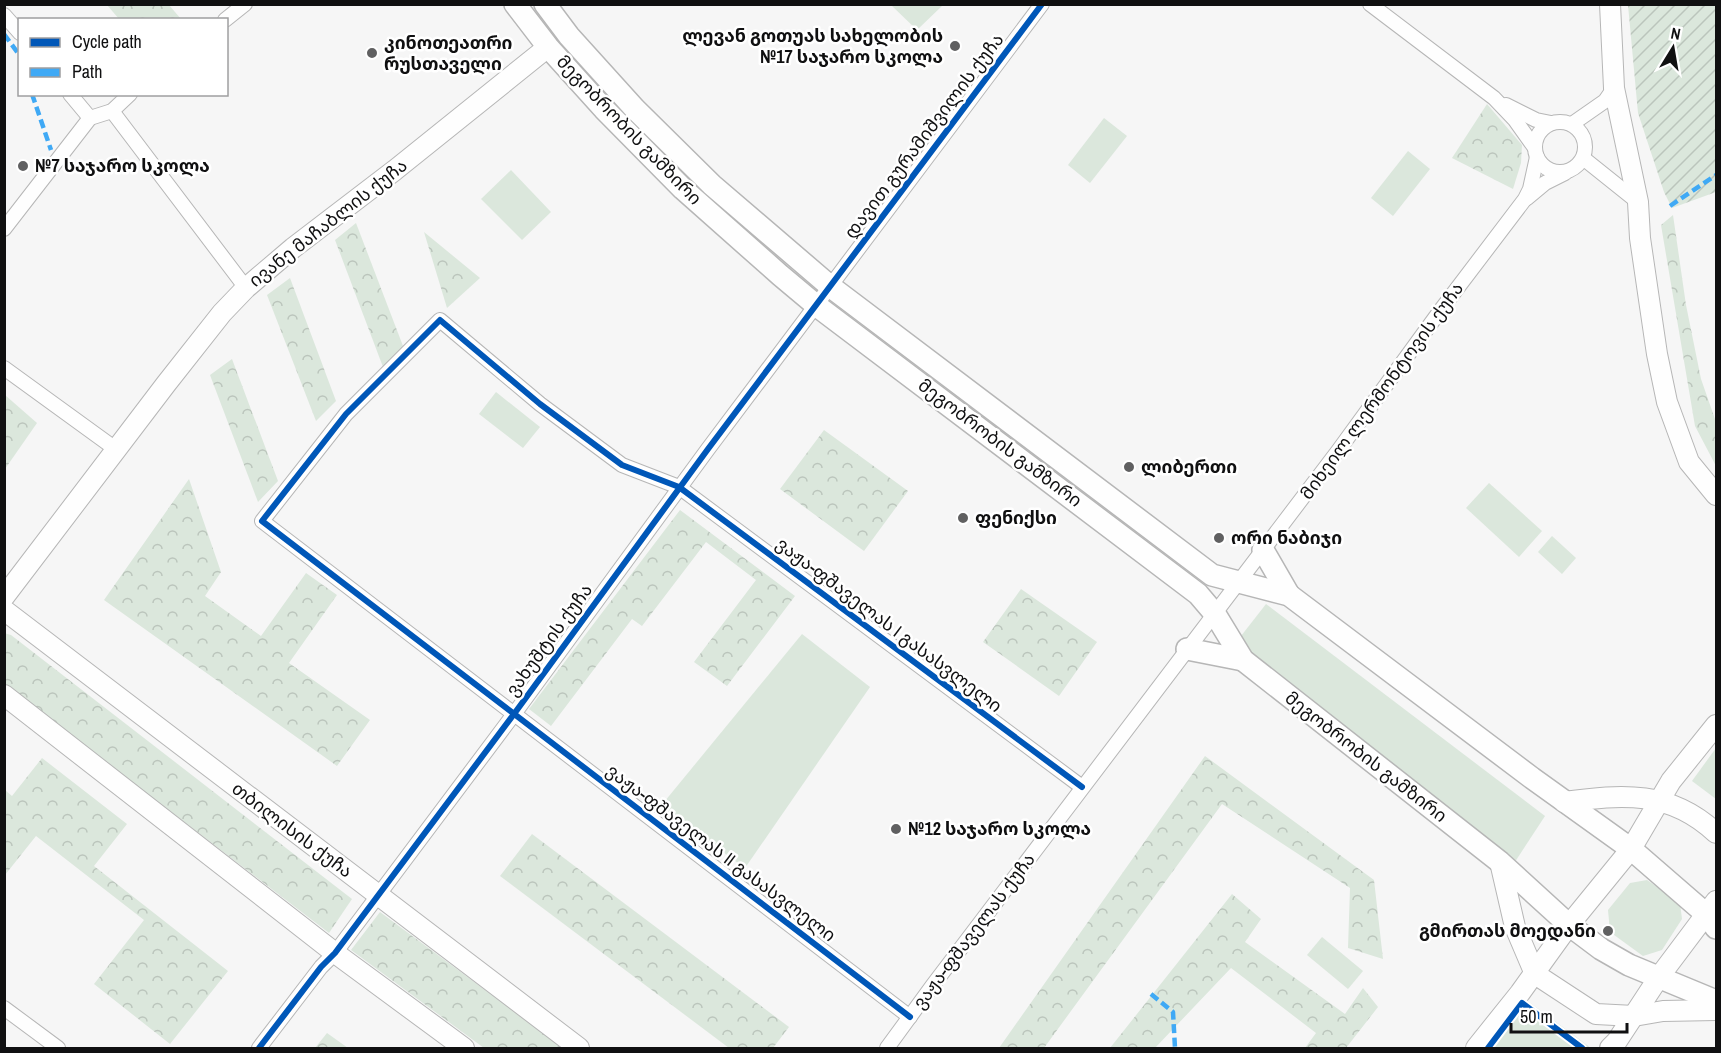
<svg xmlns="http://www.w3.org/2000/svg" width="1721" height="1053" viewBox="0 0 1721 1053" font-family="'Archivo Narrow','Noto Sans Georgian',sans-serif">
<defs>
<pattern id="forest-crowns" width="20" height="18" patternUnits="userSpaceOnUse" patternTransform="scale(1.5)"><rect width="20" height="18" fill="#dbe7dc"/><path d="M2 6a3 3 0 1 1 6 0M12 15a3 3 0 1 1 6 0" fill="none" stroke="#bbc5bc"/></pattern>
<pattern id="garden-furrows" width="10" height="10" patternUnits="userSpaceOnUse" patternTransform="scale(1.5)"><rect width="10" height="10" fill="#dbe7dc"/><path d="M-1 1l2-2M0 10L10 0M9 11l2-2" fill="none" stroke="#bbc5bc"/></pattern>
</defs>
<rect width="100%" height="100%" fill="#f6f6f6"/>
<g fill="#dbe7dc">
<path d="M891 5H943L917 30Z"/>
<path d="M1104 118 1127 136 1090 183 1068 165Z"/>
<path d="M1408 151 1430 169 1393 216 1371 198Z"/>
<path d="M511 170 551 212 522 240 481 199Z"/>
<path d="M496 392 540 427 523 448 479 414Z"/>
<path d="M1489 483 1542 531 1519 557 1466 508Z"/>
<path d="M1552 536 1576 558 1562 574 1538 552Z"/>
<path d="M1266 604 1545 816 1511 868 1234 645Z"/>
<path d="M802 634 870 687 745 868 660 807Z"/>
<path d="M1716 748V799L1692 781Z"/>
<path d="M1647 880 1680 903 1682 919 1662 950 1643 956 1610 932 1608 910 1630 883Z"/>
<path d="M1322 937 1363 971 1348 989 1307 955Z"/>
<path d="M1521 996 1591 1048H1481Z"/>
</g>
<g fill="url(#forest-crowns)">
<path d="M107 5H169L181 19H119Z"/>
<path d="M1487 104 1522 145 1521 163 1513 189 1452 158Z"/>
<path d="M1673 215 1686 305 1701 379 1716 422V466L1695 426 1661 225Z"/>
<path d="M356 223 403 346 383 367 335 240Z"/>
<path d="M424 232 480 278 447 308Z"/>
<path d="M290 278 336 401 316 421 267 295Z"/>
<path d="M232 359 278 481 258 502 210 375Z"/>
<path d="M5 395 37 423 5 469Z"/>
<path d="M824 430 908 491 864 551 780 489Z"/>
<path d="M189 479 221 572 205 596 261 636 306 573 337 595 289 663 370 720 337 766 104 600Z"/>
<path d="M680 510 795 596 727 686 694 662 756 580 706 542 642 626 632 619 551 726 529 709Z"/>
<path d="M1021 589 1097 642 1059 696 983 642Z"/>
<path d="M4 633 11 635 352 899 329 933 5 685Z"/>
<path d="M1205 756 1374 880 1383 959 1348 948 1350 888 1222 804 1044 1048H999Z"/>
<path d="M42 758 127 824 94 866 228 971 170 1044 94 984 144 920 36 836 5 875V790L12 796Z"/>
<path d="M532 834 789 1027 773 1048H729L500 876Z"/>
<path d="M1232 894 1261 919 1245 942 1345 1014 1363 988 1378 1007 1346 1048H1305L1316 1033 1231 968 1155 1048H1110Z"/>
<path d="M380 912 563 1048H484L351 950Z"/>
<path d="M327 1033 348 1048H315Z"/>
</g>
<path fill="url(#garden-furrows)" d="M1628 5H1716V192L1672 208 1664 192 1638 113Z"/>
<g fill="none" stroke-linecap="round" stroke-linejoin="round">
<g stroke="#b6b6b6" stroke-width="16">
<g id="street">
<path d="M1370 4 1494 98 1515 120 1535 148"/>
<path d="M4 15 20 33"/>
<path d="M225 20 245 4"/>
<path d="M70 94 90 118"/>
<path d="M1506 105 1536 120 1551 123"/>
<path d="M112 111 246 288"/>
<circle cx="1560" cy="147" r="25"/>
<path d="M1572 124 1605 101 1614 88"/>
<path d="M1583 158 1638 202"/>
<path d="M1527 198 1545 183 1565 173"/>
<path d="M4 229 90 118 112 111 130 94"/>
<path d="M4 368 117 450"/>
<path d="M4 1008 58 1048"/>
<path d="M910 1017 262 521 346 414 440 320 540 404 622 465 679 487 1082 787"/>
<path d="M259 1048 321 967 335 953 514 714 708 449 1042 4"/>
<path d="M887 1048 933 985 1338 451 1440 311 1525 199 1530 189 1537 157"/>
</g>
</g>
<g stroke="#b6b6b6" stroke-width="22">
<g id="secondary">
<path d="M1610 4 1614 88 1638 202 1640 238 1657 354 1667 402 1689 462 1716 495"/>
<path d="M4 597 166 384 222 313 246 288 293 248 395 170 548 47"/>
<path d="M4 610 579 1048"/>
<path d="M4 695 335 953 464 1048"/>
<path d="M1564 802C1623 794 1670 790 1716 833"/>
<path d="M1500 862 1515 927 1535 974 1596 1014 1634 1016 1663 1011 1716 1010"/>
<path d="M1476 1048 1520 993 1569 925 1631 849 1671 781 1716 725"/>
<path d="M1610 1048 1617 1041 1659 977 1716 901"/>
</g>
</g>
<g stroke="#b6b6b6" stroke-width="24">
<g id="primary">
<path d="M515 4 548 47 604 109 683 189 780 275 817 306 1198 594 1215 614 1243 660 1500 862 1569 925 1601 949 1629 965 1716 1001"/>
<path d="M545 4 569 36 635 109 712 185 831 287 1212 575 1289 595 1532 778 1631 849 1706 914 1716 928"/>
<path d="M1263 550 1289 595"/>
<path d="M1187 649 1243 660"/>
</g>
</g>
<use href="#street" stroke="#fefefe" stroke-width="14"/>
<use href="#secondary" stroke="#fefefe" stroke-width="20"/>
<use href="#primary" stroke="#fefefe" stroke-width="21"/>
<g stroke="#3fa9f5" stroke-width="4.5" stroke-dasharray="9 4.5" stroke-linecap="butt">
<path d="M4 34 20 56"/>
<path d="M32 94 51 150"/>
<path d="M1670 206 1716 175"/>
<path d="M1151 994 1173 1012 1175 1048"/>
</g>
<g stroke="#fff" stroke-width="10">
<g id="cycleway">
<path d="M910 1017 262 521 346 414 440 320 540 404 622 465 679 487 1082 787"/>
<path d="M259 1048 321 967 335 953 514 714 708 449 1042 4"/>
<path d="M1488 1048 1522 1003 1582 1048"/>
</g>
</g>
<use href="#cycleway" stroke="#0057b8" stroke-width="6"/>
</g>
<g fill="#606061" stroke="#fff" stroke-width="2">
<circle cx="955" cy="46" r="6"/>
<circle cx="372" cy="53" r="6"/>
<circle cx="23" cy="166" r="6"/>
<circle cx="1129" cy="467" r="6"/>
<circle cx="963" cy="518" r="6"/>
<circle cx="1219" cy="538" r="6"/>
<circle cx="896" cy="829" r="6"/>
<circle cx="1608" cy="931" r="6"/>
</g>
<g text-anchor="middle" stroke-width="5" stroke-linejoin="round" paint-order="stroke">
<g font-size="18" font-weight="bold" fill="#101011" stroke="#fff" text-anchor="start">
<text x="943" y="42" text-anchor="end">ლევან გოთუას სახელობის<tspan x="943" dy="21">№17 საჯარო სკოლა</tspan></text>
<text x="384" y="49">კინოთეათრი<tspan x="384" dy="21">რუსთაველი</tspan></text>
<text x="35" y="172">№7 საჯარო სკოლა</text>
<text x="1141" y="473">ლიბერთი</text>
<text x="975" y="524">ფენიქსი</text>
<text x="1231" y="544">ორი ნაბიჯი</text>
<text x="908" y="835">№12 საჯარო სკოლა</text>
<text x="1596" y="937" text-anchor="end">გმირთას მოედანი</text>
</g>
<g font-size="18" fill="#101011" stroke="#fff">
<text transform="translate(629 130) rotate(46)" y="6">მეგობრობის გამზირი</text>
<text transform="translate(924 136) rotate(-53)" y="6">დავით გურამიშვილის ქუჩა</text>
<text transform="translate(328 223) rotate(-38)" y="6">ივანე მაჩაბლის ქუჩა</text>
<text transform="translate(1382 391) rotate(-54)" y="6">მიხეილ ლერმონტოვის ქუჩა</text>
<text transform="translate(1000 443) rotate(37)" y="6">მეგობრობის გამზირი</text>
<text transform="translate(889 625) rotate(37)" y="6">ვაჟა-ფშაველას I გასასვლელი</text>
<text transform="translate(549 640) rotate(-54)" y="6">ვახუშტის ქუჩა</text>
<text transform="translate(1366 757) rotate(38)" y="6">მეგობრობის გამზირი</text>
<text transform="translate(292 830) rotate(37)" y="6">თბილისის ქუჩა</text>
<text transform="translate(721 853) rotate(37)" y="6">ვაჟა-ფშაველას II გასასვლელი</text>
<text transform="translate(974 931) rotate(-53)" y="6">ვაჟა-ფშაველას ქუჩა</text>
</g>
</g>
<rect width="1721" height="1053" fill="none" stroke="#101011" stroke-width="12"/>
<rect x="18" y="18" width="210" height="78" fill="#ffffff" stroke="#9f9fa0" stroke-width="1.5"/>
<rect x="30" y="38" width="30" height="9" fill="#0057b8" stroke="#9f9fa0" stroke-width="1.5"/>
<text x="72" y="48" font-size="18" fill="#101011">Cycle path</text>
<rect x="30" y="68" width="30" height="9" fill="#3fa9f5" stroke="#9f9fa0" stroke-width="1.5"/>
<text x="72" y="78" font-size="18" fill="#101011">Path</text>
<g transform="translate(1673 48) rotate(11)" stroke="#ffffff" stroke-width="4.5" paint-order="stroke">
<path d="M0-4.5L10 22L0 15L-10 22Z" fill="#101011"/>
<text y="-9" font-size="16" font-weight="bold" text-anchor="middle" fill="#101011">N</text>
</g>
<path d="M1511 1023v9h116v-9" fill="none" stroke="#101011" stroke-width="3"/>
<text x="1520" y="1023" font-size="18" fill="#101011" stroke="#ffffff" stroke-width="4.5" paint-order="stroke">50 m</text>
</svg>
